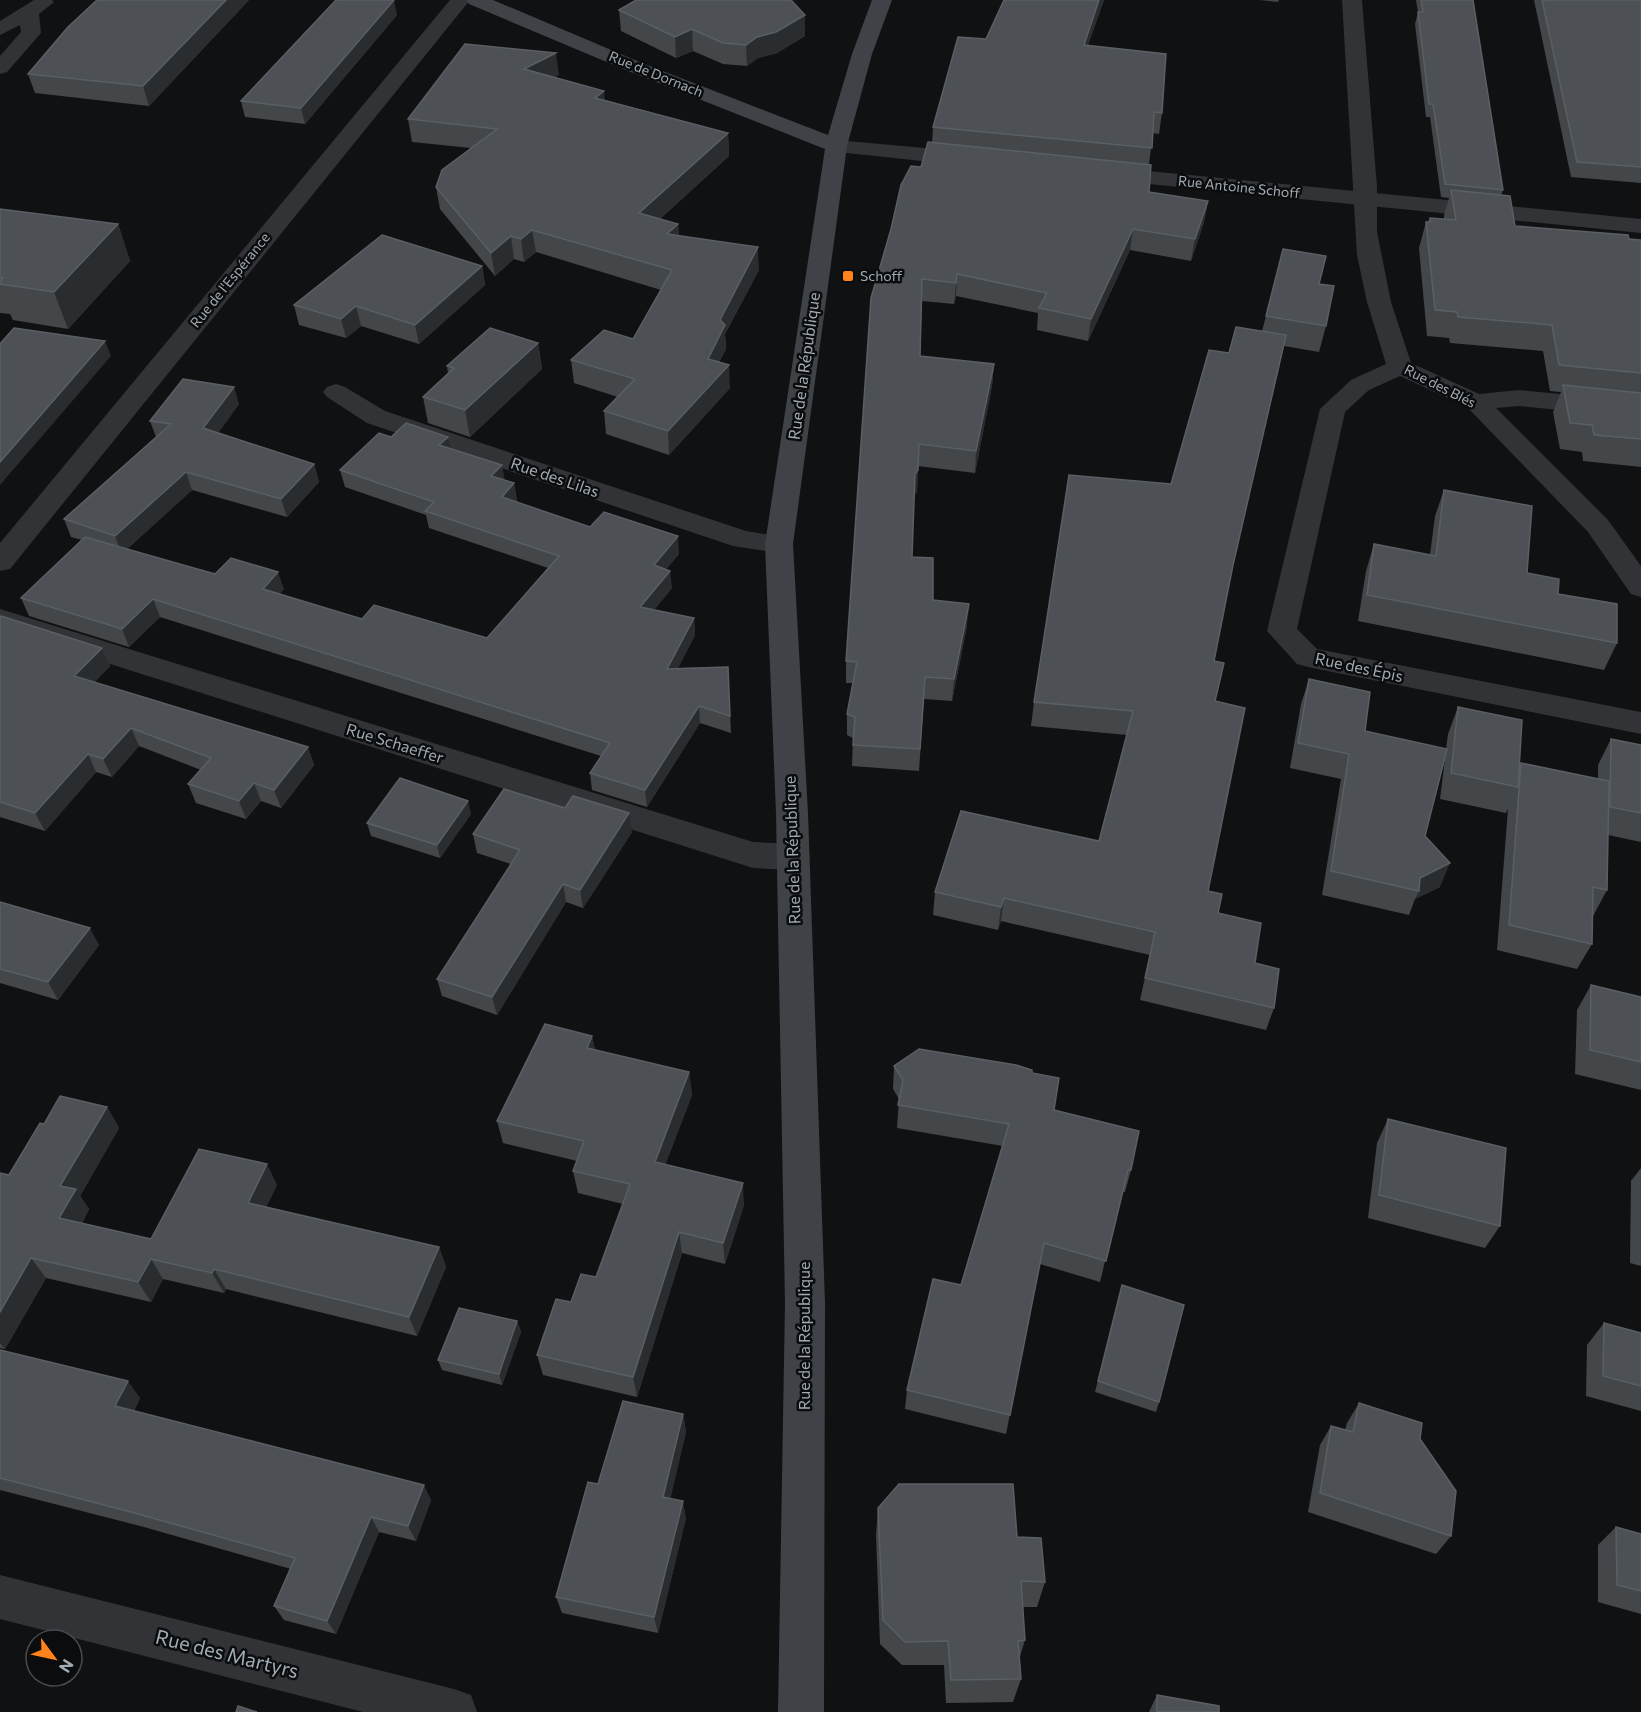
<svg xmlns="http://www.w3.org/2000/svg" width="1641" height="1712" viewBox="0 0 1641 1712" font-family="Commissioner,sans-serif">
<rect width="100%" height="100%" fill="#101112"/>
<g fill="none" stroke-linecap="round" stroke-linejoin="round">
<g fill="#313337" fill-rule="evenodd">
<path d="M34 0H52L54 2 39 14 41 33 7 72 0 74V56L21 32 20 25 0 35V21Z"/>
<path d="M450 0H470L10 569 0 571V543Z"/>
<path d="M1342 0H1362L1377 187V232L1391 302 1411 363 1479 394 1519 390 1641 402V418L1519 406 1496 408 1608 520 1641 566V597L1631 594 1588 532 1467 407 1400 376 1369 390 1345 412 1297 629 1317 649 1641 712V734L1308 667 1297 664 1267 631 1320 409 1351 380 1386 364 1367 302 1357 255Z"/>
<path d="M336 384 345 387 385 411 746 531 789 538 793 544 789 550 779 553 733 546 367 423 327 397 323 392 327 387Z"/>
<path d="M0 609 753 842 793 844 805 848 810 857 805 866 793 870 753 868 0 629Z"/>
<path d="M0 1575 454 1689 471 1695 477 1712H363L0 1619Z"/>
</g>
<g fill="#313337" fill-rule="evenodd">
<path d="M836 140 969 152 977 154 980 159 977 164 969 166 828 151 825 146 828 141Z"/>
<path d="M1107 167 1641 219V233L1099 179 1096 174 1099 169Z"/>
</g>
<path fill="#3f4347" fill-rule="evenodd" d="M466 0H493L642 63 828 135 852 54 872 0H892L872 54 847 146 793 544 808 813 825 1303 824 1712H778L785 1303 776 813 765 544 825 149 628 71 469 4Z"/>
</g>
<g fill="#43474a">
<path d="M249 0 149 106 35 93 28 74Z"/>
<path d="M1004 0H1104L1088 45 1162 113 1159 134 1153 133 1149 164V192L1208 201 1204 222 1191 261 1130 250 1088 341 1037 330 1038 313 956 296 954 304 922 301 920 356 994 364 992 386 975 473 918 466 917 492 914 495 912 557 933 600 967 626 952 701 924 699 919 771 852 766 853 738 847 735V714L853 683H846V661L921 167 932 143 933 127 986 39Z"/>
<path d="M1259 0H1279L1278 2Z"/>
<path d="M1416 0H1473L1503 190 1501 195 1515 226 1641 240V467L1583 461 1582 452 1560 449 1553 412 1561 392 1550 391 1543 351 1450 343 1449 338 1427 336 1419 248 1426 222H1428L1430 218 1444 219V215L1449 198 1441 197 1430 117H1426L1415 24 1418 12Z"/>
<path d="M1534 0H1641V183L1571 177Z"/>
<path d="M619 10 805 36 777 53 758 58 747 66 723 64 693 51 676 58 621 31Z"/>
<path d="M397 15 305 124 245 117 241 101Z"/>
<path d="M559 75 554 77 605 100 728 133 729 156 660 219 678 224 679 236 759 270 725 334 726 349 719 362 730 388 669 455 606 434 604 411 618 397 574 383 571 360 633 339 661 290 536 252 524 262 514 259 495 276 440 209 436 187 471 148 412 142 408 119Z"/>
<path d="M0 209 118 224 130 261 68 329 13 320 10 314 0 313Z"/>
<path d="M482 266 485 285 419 344 361 326 346 338 299 325 294 305Z"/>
<path d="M1319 284 1326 326 1319 352 1284 346 1233 565 1214 661 1215 701 1208 891 1218 913 1255 963 1274 1008 1266 1030 1140 1000 1150 955 1001 921 998 930 933 915 935 892 1099 841 1127 735 1031 726 1034 702 1171 484 1229 353 1262 331 1266 316Z"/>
<path d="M538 343 542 369 470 437 428 423 423 397 448 373 447 366Z"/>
<path d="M239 404 218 433 314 464 319 482 287 517 192 490 127 549 215 574 284 589 279 594 362 619 487 638 548 568 429 528 426 515 345 487 340 470 391 437 451 449 502 465 504 480 514 483 517 501 516 502 590 527 679 554 666 569 672 588 654 610 694 618 695 635 678 668 728 667 731 733 700 723 647 807 592 790 590 773 601 756 160 617 129 647 29 616 21 598 82 540 71 537 64 519 156 437 150 421Z"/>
<path d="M1444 490 1527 573 1617 643 1604 670 1358 621 1366 571 1374 544 1430 555 1435 516Z"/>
<path d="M0 617 102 648 110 666 94 682 308 747 314 765 281 808 261 801 246 819 196 803 188 784 201 770 139 746 112 777 96 772 45 831 0 817Z"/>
<path d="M1309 679 1365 731 1446 749 1448 734 1458 707 1519 768 1521 763 1598 779V765L1611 739 1641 745V842L1608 835 1607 890 1593 916H1592V944L1577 969 1497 950 1508 809 1506 813 1440 799 1445 759 1425 836 1440 887 1415 899 1409 915 1322 895 1341 779 1290 768 1301 704Z"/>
<path d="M471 814 440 858 371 836 367 823Z"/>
<path d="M632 832 583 908 566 902 497 1015 442 996 437 979 511 864 477 853 473 834Z"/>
<path d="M0 902 99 945 58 1000 0 983Z"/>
<path d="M1591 985 1641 997V1090L1575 1074 1577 1010Z"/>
<path d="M592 1036 595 1050 689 1072 692 1095 665 1165 744 1205 725 1264 682 1253 637 1397 543 1375 537 1355 571 1302 596 1277 623 1204 578 1193 573 1171 577 1161 503 1143 497 1121Z"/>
<path d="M894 1066 1032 1073 1054 1110 1131 1170 1125 1192H1122L1100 1282 1040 1264 1006 1434 905 1409 907 1390 961 1285 1003 1146 897 1128 899 1099 893 1089Z"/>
<path d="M107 1107 119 1128 80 1196 89 1209 82 1223 151 1239 277 1185 266 1207 439 1247 446 1267 417 1336 226 1289 224 1293 163 1279 151 1302 46 1278 5 1349 0 1348V1173L9 1175 44 1124Z"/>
<path d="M1388 1119 1500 1226 1485 1248 1368 1218 1377 1143Z"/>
<path d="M1641 1168V1266L1630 1263 1631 1181Z"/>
<path d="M1119 1296 1159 1402 1156 1412 1095 1392Z"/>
<path d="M517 1321 521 1332 502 1385 442 1370 438 1360Z"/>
<path d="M1604 1323 1641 1333V1411L1586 1396 1587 1345Z"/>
<path d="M0 1350 140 1398 134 1411 431 1500 416 1541 379 1532 336 1634 284 1620 274 1606 291 1569 144 1527 0 1490Z"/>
<path d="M1359 1403 1420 1439 1451 1536 1436 1554 1308 1512 1320 1445 1331 1426 1345 1430 1347 1423Z"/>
<path d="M683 1414 686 1432 670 1498 686 1518 658 1633 562 1613 556 1597 598 1484Z"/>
<path d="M878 1508 1045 1582 1037 1607H1023L1025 1640 1019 1660 1021 1679 1013 1702 946 1703 944 1665H902L880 1644 876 1535Z"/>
<path d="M1616 1527 1641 1534V1614L1598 1602V1545Z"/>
<path d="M1157 1695 1219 1712H1149Z"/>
</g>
<g fill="#2a2d2f">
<path d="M226 0H249L149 106 143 86Z"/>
<path d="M394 0 397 15 305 124 301 108Z"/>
<path d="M1099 0H1104L1081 65 1084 45Z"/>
<path d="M805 15V36L777 53 758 58 747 66 746 45 757 37Z"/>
<path d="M692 29 693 51 676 58 675 37Z"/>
<path d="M556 53 559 75 527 91 524 69Z"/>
<path d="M604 91 606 113 595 98Z"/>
<path d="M728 133 729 156 641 236 639 213Z"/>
<path d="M1208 201 1204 222 1191 261 1195 239Z"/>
<path d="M118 224 130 261 68 329 54 292Z"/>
<path d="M678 224 680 247 667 234Z"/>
<path d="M1133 229 1130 250 1088 341 1091 319Z"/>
<path d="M532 230 536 252 524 262 521 239Z"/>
<path d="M511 236 514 259 495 276 491 253Z"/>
<path d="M758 247 759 270 725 334 726 349 709 382 708 359 720 320Z"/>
<path d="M482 266 485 285 419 344 415 325Z"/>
<path d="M957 274 956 296 954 304 956 283Z"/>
<path d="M356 306 361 326 346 338 341 319Z"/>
<path d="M105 341 111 356 0 485V462Z"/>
<path d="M538 343 542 369 470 437 465 410Z"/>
<path d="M994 364 992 386 975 473 976 451Z"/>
<path d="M729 365 730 388 669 455 668 431Z"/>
<path d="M234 387 239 404 209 446 203 428Z"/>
<path d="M448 437 452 454 439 445Z"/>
<path d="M314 464 319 482 287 517 281 499Z"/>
<path d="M502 465 505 482 491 476Z"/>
<path d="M918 470 917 492 913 496 915 474Z"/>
<path d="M186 472 192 490 122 554 115 536Z"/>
<path d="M514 483 517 501 505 514 502 497Z"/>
<path d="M678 536 679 554 656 582 654 565Z"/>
<path d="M670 571 672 588 642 624 640 607Z"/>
<path d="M278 572 284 589 268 606 263 589Z"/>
<path d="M153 599 160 617 129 647 122 629Z"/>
<path d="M969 604 967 626 952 701 954 679Z"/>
<path d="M694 618 695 635 669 686 667 669Z"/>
<path d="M102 648 110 666 83 695 74 676Z"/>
<path d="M699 706 700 723 647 807 645 790Z"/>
<path d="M131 728 139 746 112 777 103 759Z"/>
<path d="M308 747 314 765 281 808 274 790Z"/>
<path d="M88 754 96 772 45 831 35 813Z"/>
<path d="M254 783 261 801 246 819 239 801Z"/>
<path d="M468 801 471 814 440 858 437 845Z"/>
<path d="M629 813 632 832 583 908 580 890Z"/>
<path d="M1450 863 1440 887 1415 899 1419 891 1420 878Z"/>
<path d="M563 884 566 902 497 1015 492 997Z"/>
<path d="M1004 898 1001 921 998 930 1001 907Z"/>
<path d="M90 928 99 945 58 1000 48 982Z"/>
<path d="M592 1036 597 1059 587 1048Z"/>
<path d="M689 1072 692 1095 658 1184 655 1162Z"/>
<path d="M107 1107 119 1128 80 1196 89 1209 73 1238 59 1218 60 1186Z"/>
<path d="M267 1164 277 1185 258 1223 248 1203Z"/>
<path d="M743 1183 744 1205 725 1264 723 1243Z"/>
<path d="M679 1232 682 1253 637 1397 633 1377Z"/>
<path d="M439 1247 446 1267 417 1336 409 1317Z"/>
<path d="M31 1258 46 1278 5 1349 0 1343V1312Z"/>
<path d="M151 1259 163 1279 151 1302 138 1282Z"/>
<path d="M214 1269 226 1289 224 1293 212 1273Z"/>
<path d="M517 1321 521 1332 502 1385 499 1374Z"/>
<path d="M128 1381 140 1398 128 1422 115 1406Z"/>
<path d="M683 1414 686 1432 667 1514 663 1497Z"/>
<path d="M424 1485 431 1500 416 1541 408 1526Z"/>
<path d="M683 1501 686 1518 658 1633 654 1617Z"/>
<path d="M371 1517 379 1532 336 1634 327 1621Z"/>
</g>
<g fill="#4d5155" stroke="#5a5f64" stroke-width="1.5">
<path d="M97 0H226L143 86 28 74 68 27Z"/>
<path d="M336 0H394L301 108 241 101Z"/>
<path d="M636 0H791L805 15 776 32 757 37 746 45 723 43 692 29 675 37 619 10Z"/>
<path d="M1004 0H1099L1084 45 1166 54 1162 113 1154 112 1152 148 933 127 958 37 986 39Z"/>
<path d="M1421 0H1473L1503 190 1445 184 1433 104H1429L1418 12H1423Z"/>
<path d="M1542 0H1641V167L1577 162Z"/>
<path d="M465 44 556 53 524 69 604 91 595 98 728 133 639 213 678 224 667 234 758 247 720 320 725 325 708 359 729 365 668 431 604 411 635 379 571 360 604 330 633 339 672 270 532 230 521 239 511 236 491 253 436 187 442 170 497 129 408 119Z"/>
<path d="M928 142 1151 165 1149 192 1208 201 1195 239 1133 229 1091 319 1039 308 1047 293 957 274 956 283 922 279 920 356 994 364 976 451 919 444 918 470 915 474 912 557 933 558V600L969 604 954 679 925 677 920 749 853 745 855 717 847 714 857 662 846 661 871 298 891 229 901 185 911 166 921 167Z"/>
<path d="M1451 190 1510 196 1515 226 1628 235 1629 239 1641 240V373L1559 365 1552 325 1458 317 1457 312 1435 310 1426 222H1430V218L1456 220Z"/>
<path d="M0 209 118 224 54 292 0 284V281L3 278H0Z"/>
<path d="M382 235 482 266 415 325 356 306 341 319 294 305Z"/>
<path d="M1283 249 1326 256 1319 284 1334 286 1326 326 1266 316Z"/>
<path d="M1236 327 1286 335 1233 565 1214 661 1224 663 1215 701 1245 708 1208 891 1222 894 1218 913 1261 923 1255 963 1279 969 1274 1008 1145 978 1155 932 1004 898 1001 907 935 892 961 811 1099 841 1133 711 1034 702 1069 475 1171 484 1209 350 1229 353Z"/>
<path d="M14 328 105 341 0 462V344Z"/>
<path d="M490 328 538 343 465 410 423 397 454 368 447 366Z"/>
<path d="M183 379 234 387 203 428 314 464 281 499 186 472 115 536 64 519 171 424 150 421Z"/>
<path d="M1563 385 1641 393V439L1594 435 1592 425 1570 423Z"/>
<path d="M406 423 448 437 439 445 502 465 491 476 514 483 502 497 590 527 604 512 678 536 654 565 670 571 640 607 694 618 667 669 728 667 730 716 699 706 645 790 590 773 610 743 153 599 122 629 21 598 85 537 215 574 231 558 278 572 263 589 362 619 374 605 487 638 559 556 425 511 434 502 340 470 379 433 391 437Z"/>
<path d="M1444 490 1532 506 1527 573 1559 579 1558 594 1617 604V643L1367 595 1374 544 1436 556Z"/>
<path d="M1 616 102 648 74 676 308 747 274 790 254 783 239 801 188 784 211 758 131 728 103 759 88 754 35 813 0 802V617Z"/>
<path d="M1309 679 1370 692 1365 731 1447 749 1425 836 1450 863 1420 878 1419 891 1331 871 1349 754 1298 743Z"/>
<path d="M1458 707 1522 720 1518 787 1451 773Z"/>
<path d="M1611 739 1641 745V813L1610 807Z"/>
<path d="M1521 763 1609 781 1607 890 1593 887 1592 944 1509 925Z"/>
<path d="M400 778 468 801 437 845 367 823Z"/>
<path d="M504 789 565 808 573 796 629 813 580 890 563 884 492 997 437 979 520 850 473 834Z"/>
<path d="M0 902 90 928 48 982 0 969Z"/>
<path d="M1591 985 1641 997V1062L1590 1050Z"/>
<path d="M545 1024 592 1036 587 1048 689 1072 655 1162 743 1183 723 1243 679 1232 633 1377 537 1355 556 1299 571 1302 581 1274 596 1277 630 1184 573 1171 584 1141 497 1121Z"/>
<path d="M919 1049 1016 1065 1032 1070V1073L1059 1078 1054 1110 1139 1131 1131 1170H1128L1106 1261 1044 1243 1010 1415 907 1390 933 1279 961 1285 1009 1124 898 1105 903 1080 894 1066Z"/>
<path d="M60 1096 107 1107 60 1186 76 1189 59 1218 151 1239 199 1149 267 1164 248 1203 439 1247 409 1317 214 1269 212 1273 151 1259 138 1282 31 1258 0 1312V1173L9 1175 40 1123 44 1124Z"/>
<path d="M1388 1119 1506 1148 1500 1226 1379 1195Z"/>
<path d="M1122 1285 1184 1305 1159 1402 1098 1381Z"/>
<path d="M459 1308 517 1321 499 1374 438 1360Z"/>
<path d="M1604 1323 1641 1333V1386L1603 1376Z"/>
<path d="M0 1350 128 1381 115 1406 424 1485 408 1526 371 1517 327 1621 274 1606 295 1558 131 1512 0 1478Z"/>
<path d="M623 1401 683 1414 663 1497 683 1501 654 1617 556 1597 588 1482 598 1484Z"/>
<path d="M1359 1403 1422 1423 1420 1439 1456 1491 1451 1536 1320 1493 1331 1426 1353 1432Z"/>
<path d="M899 1484H1013L1017 1537 1041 1538 1045 1582 1021 1581 1025 1640 1018 1641 1021 1679 951 1680 948 1641 905 1642 883 1620 878 1508Z"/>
<path d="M1616 1527 1641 1534V1591L1617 1585Z"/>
<path d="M1157 1695 1219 1706V1712H1157Z"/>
<path d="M238 1706 257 1712H236Z"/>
</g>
<rect fill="#ff821b" stroke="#0b0c0d" stroke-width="2" x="842" y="270" width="12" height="12" rx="3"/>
<g text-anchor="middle" stroke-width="5" stroke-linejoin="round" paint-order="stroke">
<g font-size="14" fill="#a0abb4" stroke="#0b0c0d">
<text transform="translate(656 74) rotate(22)" y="5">Rue de Dornach</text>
<text transform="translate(1239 187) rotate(6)" y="5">Rue Antoine Schoff</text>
<text transform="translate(230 280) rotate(-51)" y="5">Rue de l'Espérance</text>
<text transform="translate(1440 386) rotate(27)" y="5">Rue des Blés</text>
</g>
<g font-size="14" fill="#a0abb4" stroke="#0b0c0d" text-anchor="start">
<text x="860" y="281">Schoff</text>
</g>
<g font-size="16" fill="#a0abb4" stroke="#0b0c0d">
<text transform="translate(804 366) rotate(-82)" y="6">Rue de la République</text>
<text transform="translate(555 477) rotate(19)" y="6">Rue des Lilas</text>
<text transform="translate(1359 667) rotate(12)" y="6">Rue des Épis</text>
<text transform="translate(395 743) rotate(17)" y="6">Rue Schaeffer</text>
<text transform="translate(792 850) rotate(-92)" y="6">Rue de la République</text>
<text transform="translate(804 1336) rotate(-90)" y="6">Rue de la République</text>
</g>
<g font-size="20" fill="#a0abb4" stroke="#0b0c0d">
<text transform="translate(227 1654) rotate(14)" y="7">Rue des Martyrs</text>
</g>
</g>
<g transform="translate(54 1658) rotate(123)"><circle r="28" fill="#0b0c0d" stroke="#474c50" stroke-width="1.5"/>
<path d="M0-4.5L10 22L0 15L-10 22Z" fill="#ff821b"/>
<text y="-9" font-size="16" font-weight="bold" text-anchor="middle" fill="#a0abb4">N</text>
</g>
</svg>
